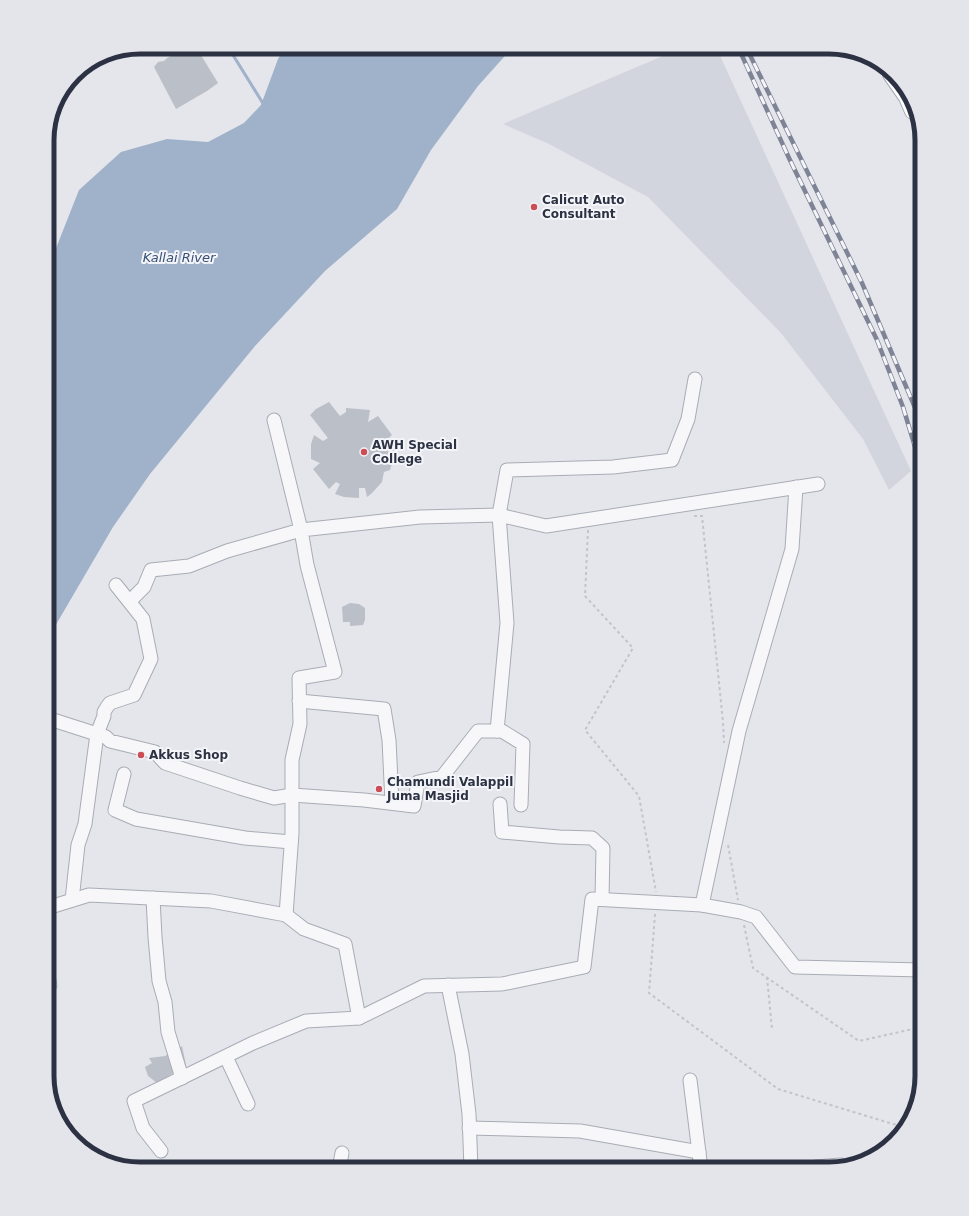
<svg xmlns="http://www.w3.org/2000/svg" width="969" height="1216" viewBox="0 0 969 1216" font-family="'DejaVu Sans',sans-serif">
<rect width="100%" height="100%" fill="#e4e6eb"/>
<path fill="#d2d5dd" d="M684 47H716L911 471 889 490 863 439 781 333 648 197 549 144 503 124Z"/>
<path fill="#a0b1ca" d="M285 47H513L478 86 431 150 397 209 325 271 255 346 150 474 113 527 47 640V271L79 190 121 152 167 139 208 142 244 123 261 105 278 59Z"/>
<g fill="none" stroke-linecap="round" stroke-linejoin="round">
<path stroke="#a0b1ca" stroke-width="3" d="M228 47 264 105"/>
</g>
<g fill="#bbbfc8">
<path d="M173 47H196L218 83 207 91 176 109 154 67 158 62 164 61 167 58 173 55 169 49Z"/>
<path d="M329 402 340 416 346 412V408L370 410 368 422 378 416 392 435 383 443 385 444H394L395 452 390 470 384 472 382 482 372 493 367 497 365 488H359V498L344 497 335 494 340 484 336 482 329 489 313 469 320 463 311 459V444L314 435 323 441 328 438 310 415 316 409Z"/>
<path d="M350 603 359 604 365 608V620L363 625 350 626V622H343L342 607Z"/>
<path d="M182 1046 186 1065 157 1083 148 1076 145 1067 152 1063 149 1058 165 1056Z"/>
</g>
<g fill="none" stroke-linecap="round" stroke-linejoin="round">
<g stroke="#a9acb5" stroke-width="15">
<g id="minor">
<path d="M130 601 144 587 151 570 189 566 227 551 301 530 274 420"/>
<path d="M299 701 384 709 389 740 392 803"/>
<path d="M47 722 50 723 53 720 106 737 110 741 155 752 165 763 240 788 274 798 292 795 364 800 414 806 418 782 442 777 478 731H502L523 744 521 805"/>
<path d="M497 731 507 623 499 515 546 526 818 484"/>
<path d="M124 774 115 810 136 819 245 838 291 842"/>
<path d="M500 804 502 832 559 837 592 838 603 848 602 899"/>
<path d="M153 898 155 937 159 981 165 1002 168 1032 182 1078"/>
<path d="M72 900 78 845 85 824 97 734 104 716V712L107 707 110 703 134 695 151 659 143 619 116 585"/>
<path d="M702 905 739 731 792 549 796 487"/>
<path d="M47 908 89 895 211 901 286 915 292 833V760L300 724 299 678 335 672 307 565 301 530 420 517 499 515 507 470 613 467 672 460 688 419 695 379"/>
<path d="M286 915 304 929 345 944 359 1018 424 986 502 984 584 967 592 899 702 905 741 912 756 917 795 967 922 970"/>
<path d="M448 985 462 1054 469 1114 471 1169"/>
<path d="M47 989 50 985 47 973"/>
<path d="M226 1057 248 1104"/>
<path d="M690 1080 701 1169"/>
<path d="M469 1128 580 1131 699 1152"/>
<path d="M161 1151 143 1128 134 1101 253 1043 306 1021 359 1018"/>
<path d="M339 1169 342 1153"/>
<path d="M812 1169 816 1167 841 1165"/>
</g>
</g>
<g stroke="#a3aab7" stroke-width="18">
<path id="major" d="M891 74 907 97 913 111"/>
</g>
<g stroke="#c2c4ca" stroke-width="2" stroke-dasharray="3 3" stroke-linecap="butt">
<path d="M694 516H702L723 722 724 743"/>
<path d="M588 530 585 596 633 648 585 730 639 796 656 892"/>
<path d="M728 845 738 900"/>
<path d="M655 914 649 993 778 1089 893 1124 906 1126"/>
<path d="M744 925 753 968 859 1041 922 1027"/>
<path d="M767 977 772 1029"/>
</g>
<use href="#minor" stroke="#f7f7fa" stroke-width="13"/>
<use href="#major" stroke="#fff" stroke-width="16"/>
<g stroke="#7e8495" stroke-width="4.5">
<g id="rail">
<path d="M738 47 789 158 877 340 903 407 922 470"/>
<path d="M746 47 862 283 922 424"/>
</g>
</g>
<use href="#rail" stroke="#f4f5f9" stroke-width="3" stroke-dasharray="9" stroke-linecap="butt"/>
</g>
<g fill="#cb4e56" stroke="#f4f5f9" stroke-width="1.5">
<circle cx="534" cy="207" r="4"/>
<circle cx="364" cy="452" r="4"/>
<circle cx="141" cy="755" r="4"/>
<circle cx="379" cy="789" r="4"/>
</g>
<g text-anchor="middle" stroke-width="4" stroke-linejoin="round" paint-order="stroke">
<g font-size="12" font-weight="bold" fill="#2c3243" stroke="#f4f5f9" text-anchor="start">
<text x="542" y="204">Calicut Auto<tspan x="542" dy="14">Consultant</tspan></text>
<text x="372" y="449">AWH Special<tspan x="372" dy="14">College</tspan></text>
<text x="149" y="759">Akkus Shop</text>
<text x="387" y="786">Chamundi Valappil<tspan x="387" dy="14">Juma Masjid</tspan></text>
</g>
<g font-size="13" font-style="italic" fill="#374e77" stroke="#f4f5f9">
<text x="179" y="262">Kallai River</text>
</g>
</g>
<path d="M0 0H969V1216H0ZM140 54H829A86 86 0 0 1 915 140V1076A86 86 0 0 1 829 1162H140A86 86 0 0 1 54 1076V140A86 86 0 0 1 140 54Z" fill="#e4e5ea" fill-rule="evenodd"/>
<path fill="none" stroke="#2c3243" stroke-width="5" d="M140 54H829A86 86 0 0 1 915 140V1076A86 86 0 0 1 829 1162H140A86 86 0 0 1 54 1076V140A86 86 0 0 1 140 54Z"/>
</svg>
